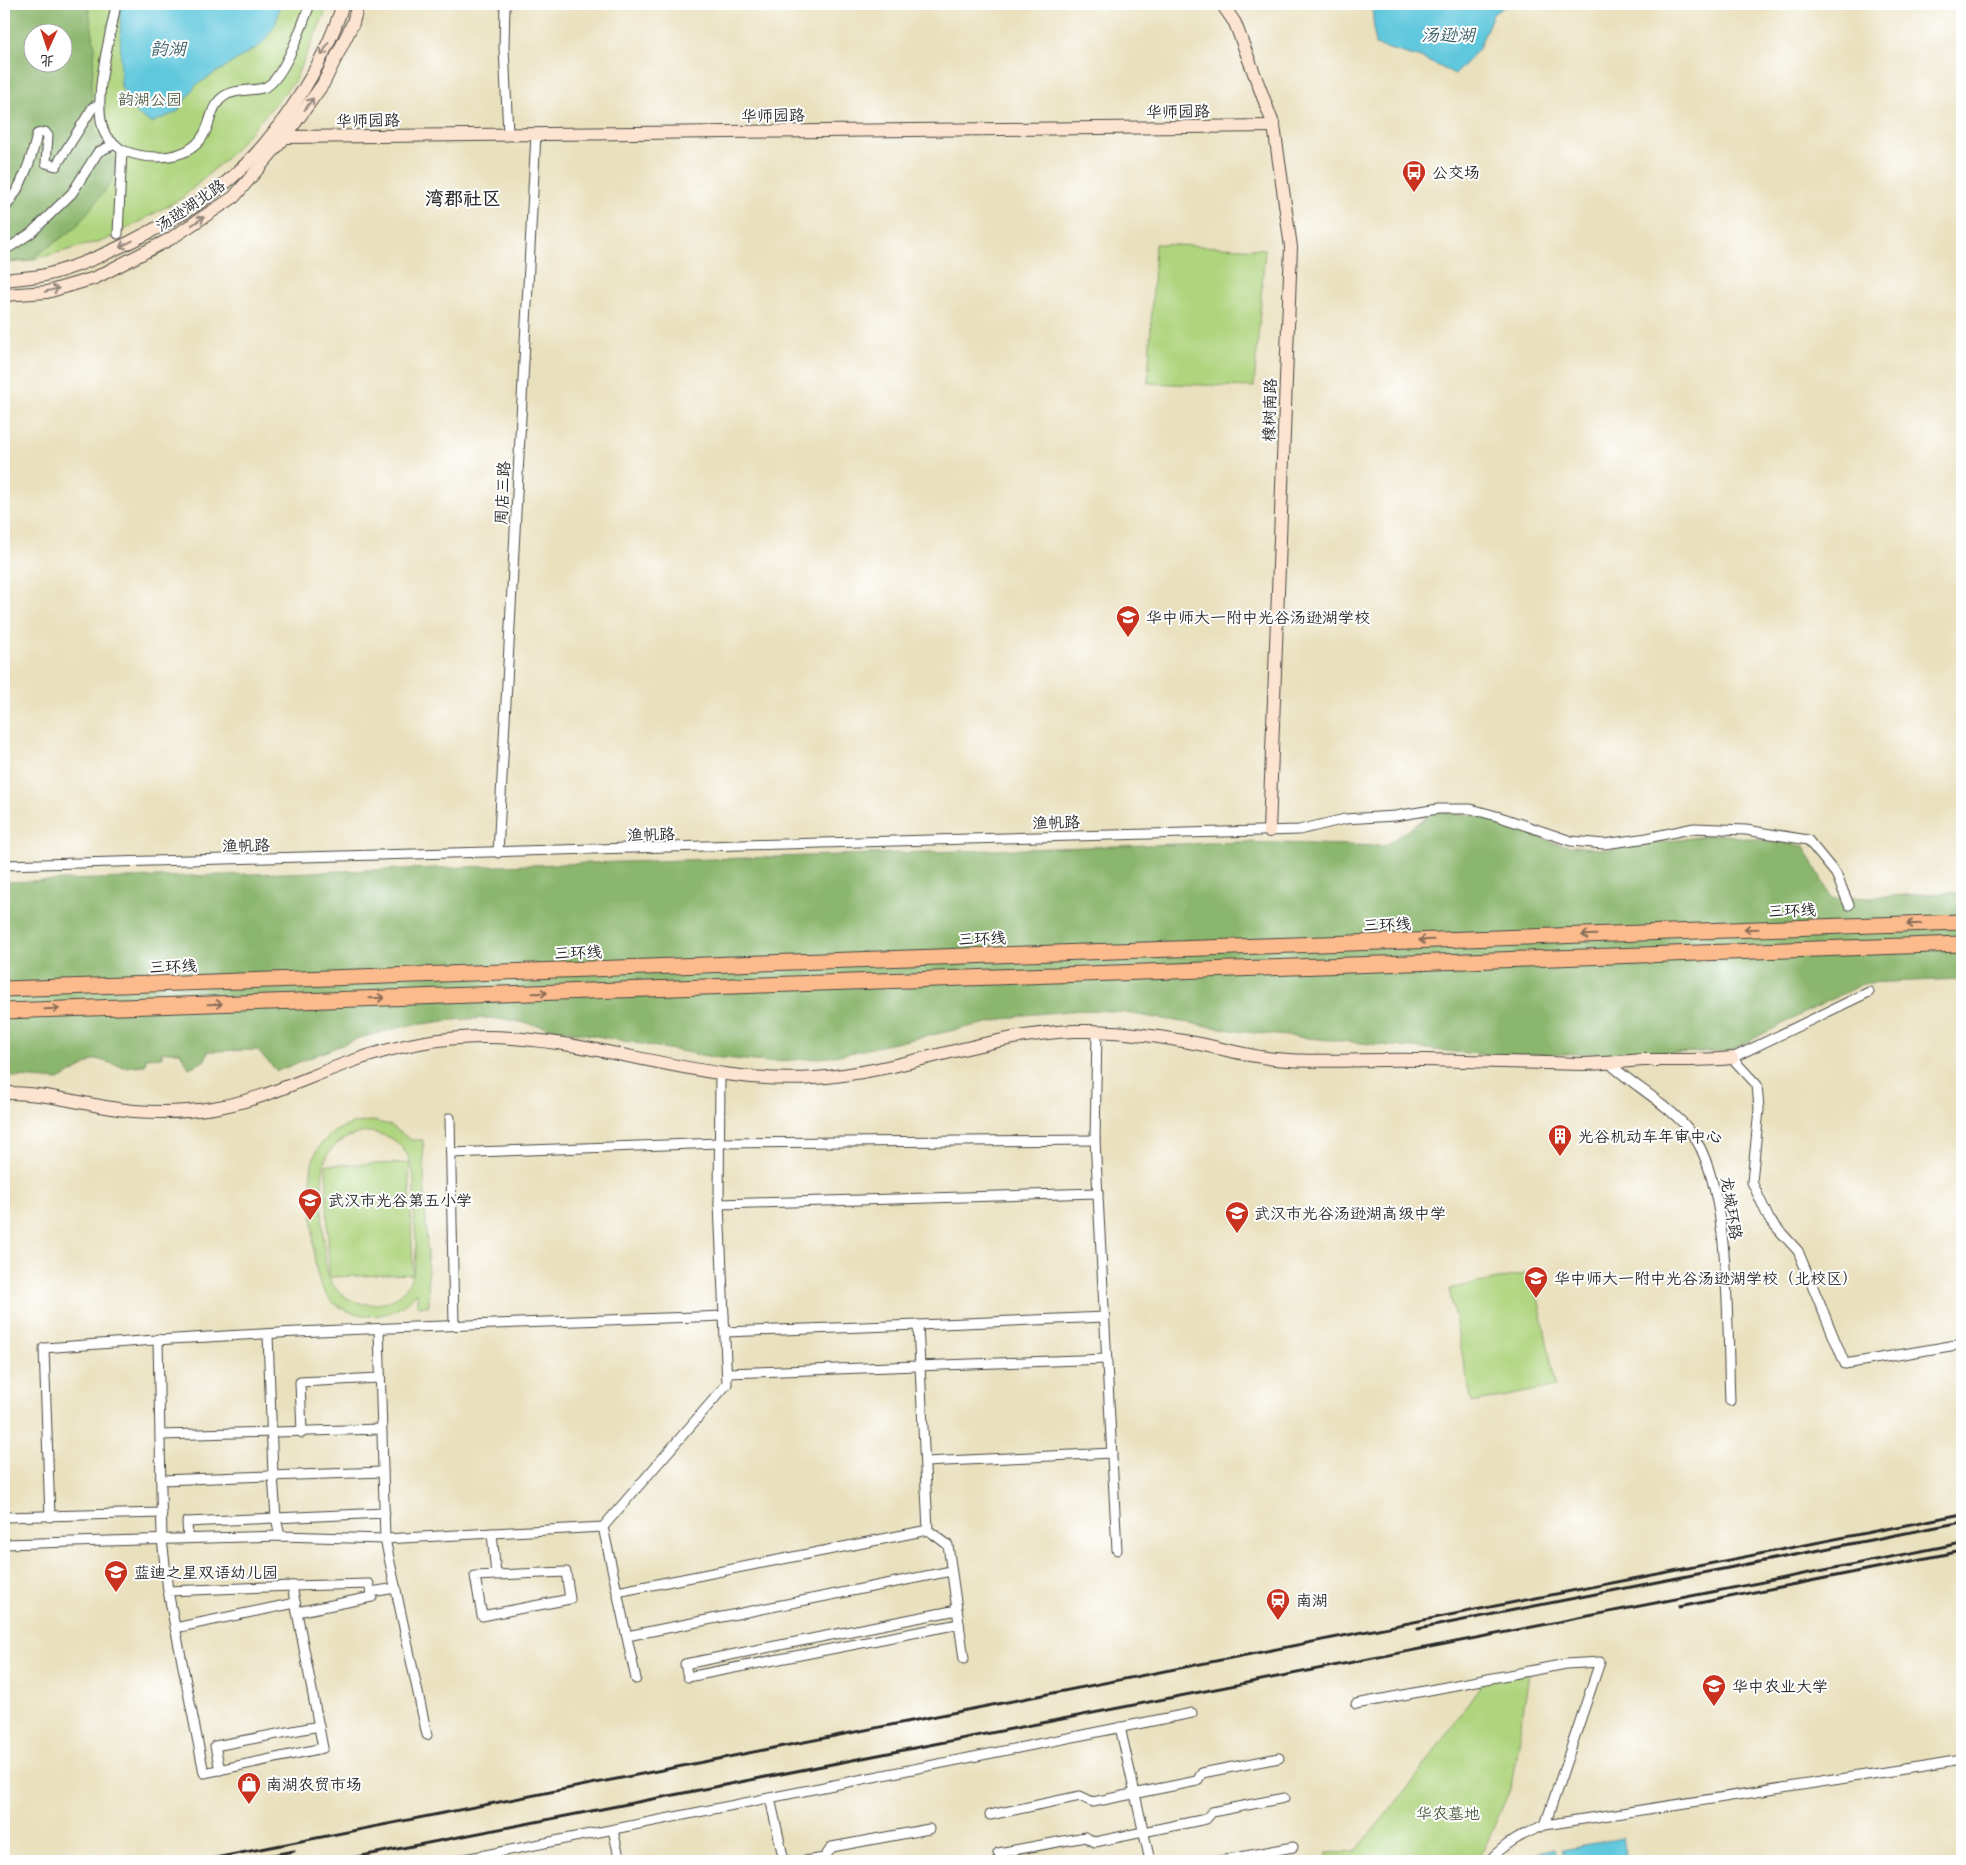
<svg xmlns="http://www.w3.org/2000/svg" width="1966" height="1865" viewBox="0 0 1966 1865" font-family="Dekko,'LXGW WenKai TC',sans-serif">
<rect width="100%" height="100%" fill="#fff"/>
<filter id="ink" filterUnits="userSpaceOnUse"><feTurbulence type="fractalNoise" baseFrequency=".02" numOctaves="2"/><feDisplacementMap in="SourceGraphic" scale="10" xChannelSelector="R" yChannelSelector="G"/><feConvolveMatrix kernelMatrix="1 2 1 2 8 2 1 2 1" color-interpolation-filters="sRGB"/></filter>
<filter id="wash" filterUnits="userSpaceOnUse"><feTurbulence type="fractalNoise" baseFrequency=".0096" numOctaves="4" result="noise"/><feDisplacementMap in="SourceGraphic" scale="20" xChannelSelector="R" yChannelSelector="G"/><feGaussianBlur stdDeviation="1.12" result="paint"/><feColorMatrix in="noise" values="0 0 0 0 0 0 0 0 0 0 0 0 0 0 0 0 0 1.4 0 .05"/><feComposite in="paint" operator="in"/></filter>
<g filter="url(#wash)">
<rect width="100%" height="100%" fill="#e9e0bd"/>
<g fill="#afd47e" stroke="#6d8054" fill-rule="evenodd">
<path d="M4 4H329L294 82 231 154 182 198 108 239 24 262 4 263ZM32 32H62V62H32Z"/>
<path d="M1155 244 1265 249 1254 387 1148 383Z"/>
<path d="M373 1121 390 1125 411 1140H423L429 1306H418L417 1292C403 1309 386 1318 363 1315 315 1308 314 1268 313 1229 312 1210 311 1190 311 1171 314 1138 342 1122 373 1121ZM370 1132C383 1134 395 1138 403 1149 417 1165 414 1191 414 1212 415 1241 424 1282 393 1299 384 1305 371 1305 360 1303 347 1300 334 1290 329 1277L413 1274 409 1163 326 1165 329 1276 327 1273C324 1252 318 1175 326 1158 334 1141 353 1133 370 1132Z"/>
<path d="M1533 1272 1556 1386 1472 1403 1449 1289Z"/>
<path d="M1530 1668 1511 1787 1485 1847 1476 1861H1326L1327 1853 1355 1852 1415 1779 1484 1680Z"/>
</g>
<g fill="#8bb66d" stroke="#5b704c" fill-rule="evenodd">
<path d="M4 4H88L95 48 91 91 95 132 116 160 112 182 74 229 30 260 4 262ZM32 32H62V62H32Z"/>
<path d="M1436 811 1503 819 1557 844 1608 850 1718 834 1804 846 1832 899 1962 892V979L1864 983 1727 1052 1488 1055 1245 1032 1113 1011 1082 1010 1024 1015 830 1057 767 1062 712 1057 509 1020 487 1018 452 1020 406 1026 359 1038 277 1071 257 1050 209 1051 204 1061 189 1068 180 1052H162V1057L146 1058 145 1065 124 1067 96 1059 59 1080 4 1076V882L1241 842 1384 846Z"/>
</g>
<g fill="#60c8dd" stroke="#467a84">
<path d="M120 4H280L276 23 262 44 196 85 177 112 151 123 138 114 121 87Z"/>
<path d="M1372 4H1508L1493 14 1478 50 1455 74 1421 58 1375 45Z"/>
<path d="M1623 1838 1627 1861H1566L1562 1849Z"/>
<path d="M1556 1849 1559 1861H1523L1539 1853Z"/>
</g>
</g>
<g filter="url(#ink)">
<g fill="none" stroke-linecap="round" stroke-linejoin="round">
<g stroke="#484641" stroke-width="11">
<g id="street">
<path d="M113 4 115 10C109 43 91 103 105 134 108 140 117 146 122 150L118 234"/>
<path d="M505 4 504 47 508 134"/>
<path d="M122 150C149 161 193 162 206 130 212 117 212 103 226 95 236 89 252 91 263 88 283 83 303 23 310 4"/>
<path d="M4 209C21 189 32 159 37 134L45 132 48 136 46 163 56 166 93 107 100 106"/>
<path d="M4 251 31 233 72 193 98 152 115 144"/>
<path d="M498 853 536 134"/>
<path d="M4 865 1299 830 1345 819 1395 816 1438 809H1471L1500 817 1571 841 1604 844 1647 838 1694 828 1746 830 1808 840 1836 874 1849 905"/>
<path d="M1869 992 1732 1058 1757 1085 1759 1109 1752 1182 1769 1219 1798 1251 1845 1364 1962 1344"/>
<path d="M1097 1031 1095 1140 1117 1550"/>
<path d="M1609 1063C1635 1087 1667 1103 1690 1131 1732 1184 1727 1332 1730 1401"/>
<path d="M450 1118 454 1325"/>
<path d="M451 1153 719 1143 1095 1140"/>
<path d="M719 1204 1098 1193"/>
<path d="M918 1325 1105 1317"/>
<path d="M379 1329 385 1539 427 1735"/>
<path d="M725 1332 918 1325 928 1530 948 1545 964 1659"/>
<path d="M268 1334 273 1475 276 1518 280 1536"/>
<path d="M158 1339 162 1539 168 1591 204 1773 323 1748 292 1586 168 1591"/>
<path d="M727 1373 1107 1359"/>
<path d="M302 1433 300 1382 379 1378"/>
<path d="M161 1435 381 1429"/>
<path d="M925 1462 1112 1453"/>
<path d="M161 1480 383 1472"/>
<path d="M4 1517 162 1513"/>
<path d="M50 1517 44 1348C270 1330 497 1324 724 1316"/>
<path d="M603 1527 636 1679"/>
<path d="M492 1533 496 1575 566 1572 570 1599 482 1616 475 1576 496 1575"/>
<path d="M188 1538 187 1522 385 1513"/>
<path d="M4 1544 280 1536 385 1539 603 1527 727 1384 719 1204 720 1074"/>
<path d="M292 1586 369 1584 372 1597 297 1612"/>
<path d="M371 1592 396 1588"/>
<path d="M617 1592 928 1530"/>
<path d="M957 1610 685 1664 688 1677 959 1624"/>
<path d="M175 1628 295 1603"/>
<path d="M627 1636 951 1571"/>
<path d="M1356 1704 1566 1664 1600 1662 1545 1825"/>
<path d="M1120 1727 1150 1861"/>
<path d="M220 1770 215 1746 319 1726"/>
<path d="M770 1798 784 1861"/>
<path d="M990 1815 1080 1796 1093 1802 1197 1781 1202 1773 1279 1758"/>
<path d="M613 1830 620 1861"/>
<path d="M998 1853 1085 1837 1095 1842 1206 1819 1212 1812 1284 1798"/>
<path d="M455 1861 1192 1713"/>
<path d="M804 1861 824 1858 832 1847 929 1829"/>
<path d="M1219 1861 1293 1847"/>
<path d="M1489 1861C1505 1843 1523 1834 1545 1825L1962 1760"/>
</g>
</g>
<g stroke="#484641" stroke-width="14">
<g id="secondary">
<path d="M1222 4 1235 23 1274 126 1291 247 1269 831"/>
<path d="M276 129 285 137 1274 126"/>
<path d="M4 280C17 278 32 278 45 275 75 268 102 256 130 242 162 226 195 208 223 185 276 142 323 68 343 4"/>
<path d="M4 295 47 292 95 278 170 239 234 197 285 137 323 84 353 23 358 4"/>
<path d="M4 1093C49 1092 90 1107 134 1111 160 1113 188 1112 213 1108 260 1101 303 1079 347 1063 391 1047 436 1037 484 1037 596 1037 703 1086 815 1078 903 1072 986 1034 1075 1031 1113 1030 1152 1035 1189 1042 1218 1047 1245 1056 1275 1059 1325 1064 1375 1058 1424 1060 1477 1061 1530 1063 1583 1064 1603 1064 1624 1061 1644 1060 1674 1060 1703 1061 1732 1058"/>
</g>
</g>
<g stroke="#484641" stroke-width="17">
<g id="highway">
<path d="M4 989 1962 922"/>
<path d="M4 1011 1962 944"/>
</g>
</g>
<use href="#street" stroke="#fff" stroke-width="9"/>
<use href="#secondary" stroke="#fde4d1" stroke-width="12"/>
<use href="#highway" stroke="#fbbb8d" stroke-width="15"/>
<g stroke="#2b2b2b" stroke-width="3">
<path d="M1679 1607 1962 1551"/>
<path d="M1418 1629 1962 1522"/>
<path d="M200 1861 1962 1514"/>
<path d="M240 1861 294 1851"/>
<path d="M336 1861 1962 1543"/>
</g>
</g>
<defs><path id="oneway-shaft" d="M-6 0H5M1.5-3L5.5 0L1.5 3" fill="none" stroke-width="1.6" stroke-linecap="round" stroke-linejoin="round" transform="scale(1.25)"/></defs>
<g stroke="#94887e">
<use href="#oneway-shaft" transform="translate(325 49) rotate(119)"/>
<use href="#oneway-shaft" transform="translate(309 104) rotate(-54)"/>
<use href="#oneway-shaft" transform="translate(198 221) rotate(-33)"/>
<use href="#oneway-shaft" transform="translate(126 244) rotate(154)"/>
<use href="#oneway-shaft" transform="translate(52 290) rotate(-14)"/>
</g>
<g stroke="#896c57">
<use href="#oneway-shaft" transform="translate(1914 924) rotate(178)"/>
<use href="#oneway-shaft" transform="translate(1751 929) rotate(178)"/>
<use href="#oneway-shaft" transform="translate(1589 935) rotate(178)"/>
<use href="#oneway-shaft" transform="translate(1426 940) rotate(178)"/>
<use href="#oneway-shaft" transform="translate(540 993) rotate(-2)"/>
<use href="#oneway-shaft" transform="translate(377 998) rotate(-2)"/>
<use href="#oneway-shaft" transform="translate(215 1004) rotate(-2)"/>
<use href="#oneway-shaft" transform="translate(52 1009) rotate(-2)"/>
</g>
</g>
<defs>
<g id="bus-pin" transform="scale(1.25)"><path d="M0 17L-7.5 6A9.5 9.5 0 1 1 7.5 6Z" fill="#c8321e" stroke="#fff"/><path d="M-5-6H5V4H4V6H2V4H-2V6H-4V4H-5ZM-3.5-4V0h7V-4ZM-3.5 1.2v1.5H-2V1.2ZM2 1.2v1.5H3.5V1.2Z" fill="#fff"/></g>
<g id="school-pin" transform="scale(1.25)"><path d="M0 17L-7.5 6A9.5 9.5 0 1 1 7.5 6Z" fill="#c8321e" stroke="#fff"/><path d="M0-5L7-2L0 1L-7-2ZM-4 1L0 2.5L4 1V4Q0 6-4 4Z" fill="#fff"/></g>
<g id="building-pin" transform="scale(1.25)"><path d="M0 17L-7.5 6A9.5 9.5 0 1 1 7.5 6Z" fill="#c8321e" stroke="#fff"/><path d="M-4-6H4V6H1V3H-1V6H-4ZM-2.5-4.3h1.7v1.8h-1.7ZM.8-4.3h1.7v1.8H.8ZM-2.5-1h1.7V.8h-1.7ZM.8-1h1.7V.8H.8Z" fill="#fff"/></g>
<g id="station-pin" transform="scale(1.25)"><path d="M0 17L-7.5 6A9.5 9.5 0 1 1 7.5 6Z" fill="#c8321e" stroke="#fff"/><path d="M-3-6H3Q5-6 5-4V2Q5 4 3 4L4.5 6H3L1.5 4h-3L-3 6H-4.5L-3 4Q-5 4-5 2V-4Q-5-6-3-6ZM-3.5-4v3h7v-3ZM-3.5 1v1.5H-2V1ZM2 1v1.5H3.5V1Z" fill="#fff"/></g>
<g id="university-pin" transform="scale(1.25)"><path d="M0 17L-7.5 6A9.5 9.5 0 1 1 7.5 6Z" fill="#c8321e" stroke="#fff"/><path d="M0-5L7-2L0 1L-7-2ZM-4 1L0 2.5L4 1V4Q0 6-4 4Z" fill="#fff"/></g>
<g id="shop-pin" transform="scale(1.25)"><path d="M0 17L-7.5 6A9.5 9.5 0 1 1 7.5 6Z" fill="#c8321e" stroke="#fff"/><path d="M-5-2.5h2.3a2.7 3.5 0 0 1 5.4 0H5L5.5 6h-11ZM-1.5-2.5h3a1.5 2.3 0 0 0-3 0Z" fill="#fff"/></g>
</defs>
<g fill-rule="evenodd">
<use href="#bus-pin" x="1414" y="172"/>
<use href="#school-pin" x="1128" y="617"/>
<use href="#building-pin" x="1560" y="1136"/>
<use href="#school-pin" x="310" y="1200"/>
<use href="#school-pin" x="1237" y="1213"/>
<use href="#school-pin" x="1536" y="1278"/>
<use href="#school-pin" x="116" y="1572"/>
<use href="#station-pin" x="1278" y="1600"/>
<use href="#university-pin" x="1714" y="1686"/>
<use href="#shop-pin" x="249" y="1784"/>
</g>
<g text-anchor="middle" stroke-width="4" stroke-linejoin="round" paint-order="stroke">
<g font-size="16" fill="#535e44" stroke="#fff">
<text x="150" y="105">韵湖公园</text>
<text x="1448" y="1819">华农墓地</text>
</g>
<g font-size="16" fill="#2b2b2b" stroke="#fff">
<text transform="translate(1178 111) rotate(-1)" y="6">华师园路</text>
<text transform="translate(773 115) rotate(-1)" y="6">华师园路</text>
<text transform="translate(368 120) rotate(-1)" y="6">华师园路</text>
<text transform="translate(190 205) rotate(-34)" y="6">汤逊湖北路</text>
<text transform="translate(1269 410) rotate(-88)" y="6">橡树南路</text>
<text transform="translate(502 493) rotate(-87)" y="6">周店三路</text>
<text transform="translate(1056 822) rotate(-2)" y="6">渔帆路</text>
<text transform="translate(651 834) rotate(-2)" y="6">渔帆路</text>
<text transform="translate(246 845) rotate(-1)" y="6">渔帆路</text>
<text transform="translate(1792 910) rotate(-2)" y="6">三环线</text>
<text transform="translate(1387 924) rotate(-2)" y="6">三环线</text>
<text transform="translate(982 938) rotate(-2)" y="6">三环线</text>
<text transform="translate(578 952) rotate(-2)" y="6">三环线</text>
<text transform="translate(173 966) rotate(-2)" y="6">三环线</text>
<text transform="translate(1732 1208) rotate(81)" y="6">龙城环路</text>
</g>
<g font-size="16" fill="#2b2b2b" stroke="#fff" text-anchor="start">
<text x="1432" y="178">公交场</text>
<text x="1146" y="623">华中师大一附中光谷汤逊湖学校</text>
<text x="1578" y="1142">光谷机动车年审中心</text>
<text x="328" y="1206">武汉市光谷第五小学</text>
<text x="1254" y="1219">武汉市光谷汤逊湖高级中学</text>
<text x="1554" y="1284">华中师大一附中光谷汤逊湖学校（北校区）</text>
<text x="134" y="1578">蓝迪之星双语幼儿园</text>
<text x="1296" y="1606">南湖</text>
<text x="1732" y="1692">华中农业大学</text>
<text x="266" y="1790">南湖农贸市场</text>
</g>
<g font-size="18" font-style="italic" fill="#3e6269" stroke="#fff">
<text x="1448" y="41">汤逊湖</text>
<text x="168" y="55">韵湖</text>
</g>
<g font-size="19" font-weight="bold" fill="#2b2b2b" stroke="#fff">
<text x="463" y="205">湾郡社区</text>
</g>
</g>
<rect width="1966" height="1865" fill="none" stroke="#fff" stroke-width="20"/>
<g transform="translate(48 48) rotate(183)"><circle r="24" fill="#ffffff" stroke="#aaaaaa"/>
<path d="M0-4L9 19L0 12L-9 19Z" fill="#c8321e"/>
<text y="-8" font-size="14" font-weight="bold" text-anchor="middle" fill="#2b2b2b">北</text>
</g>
</svg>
